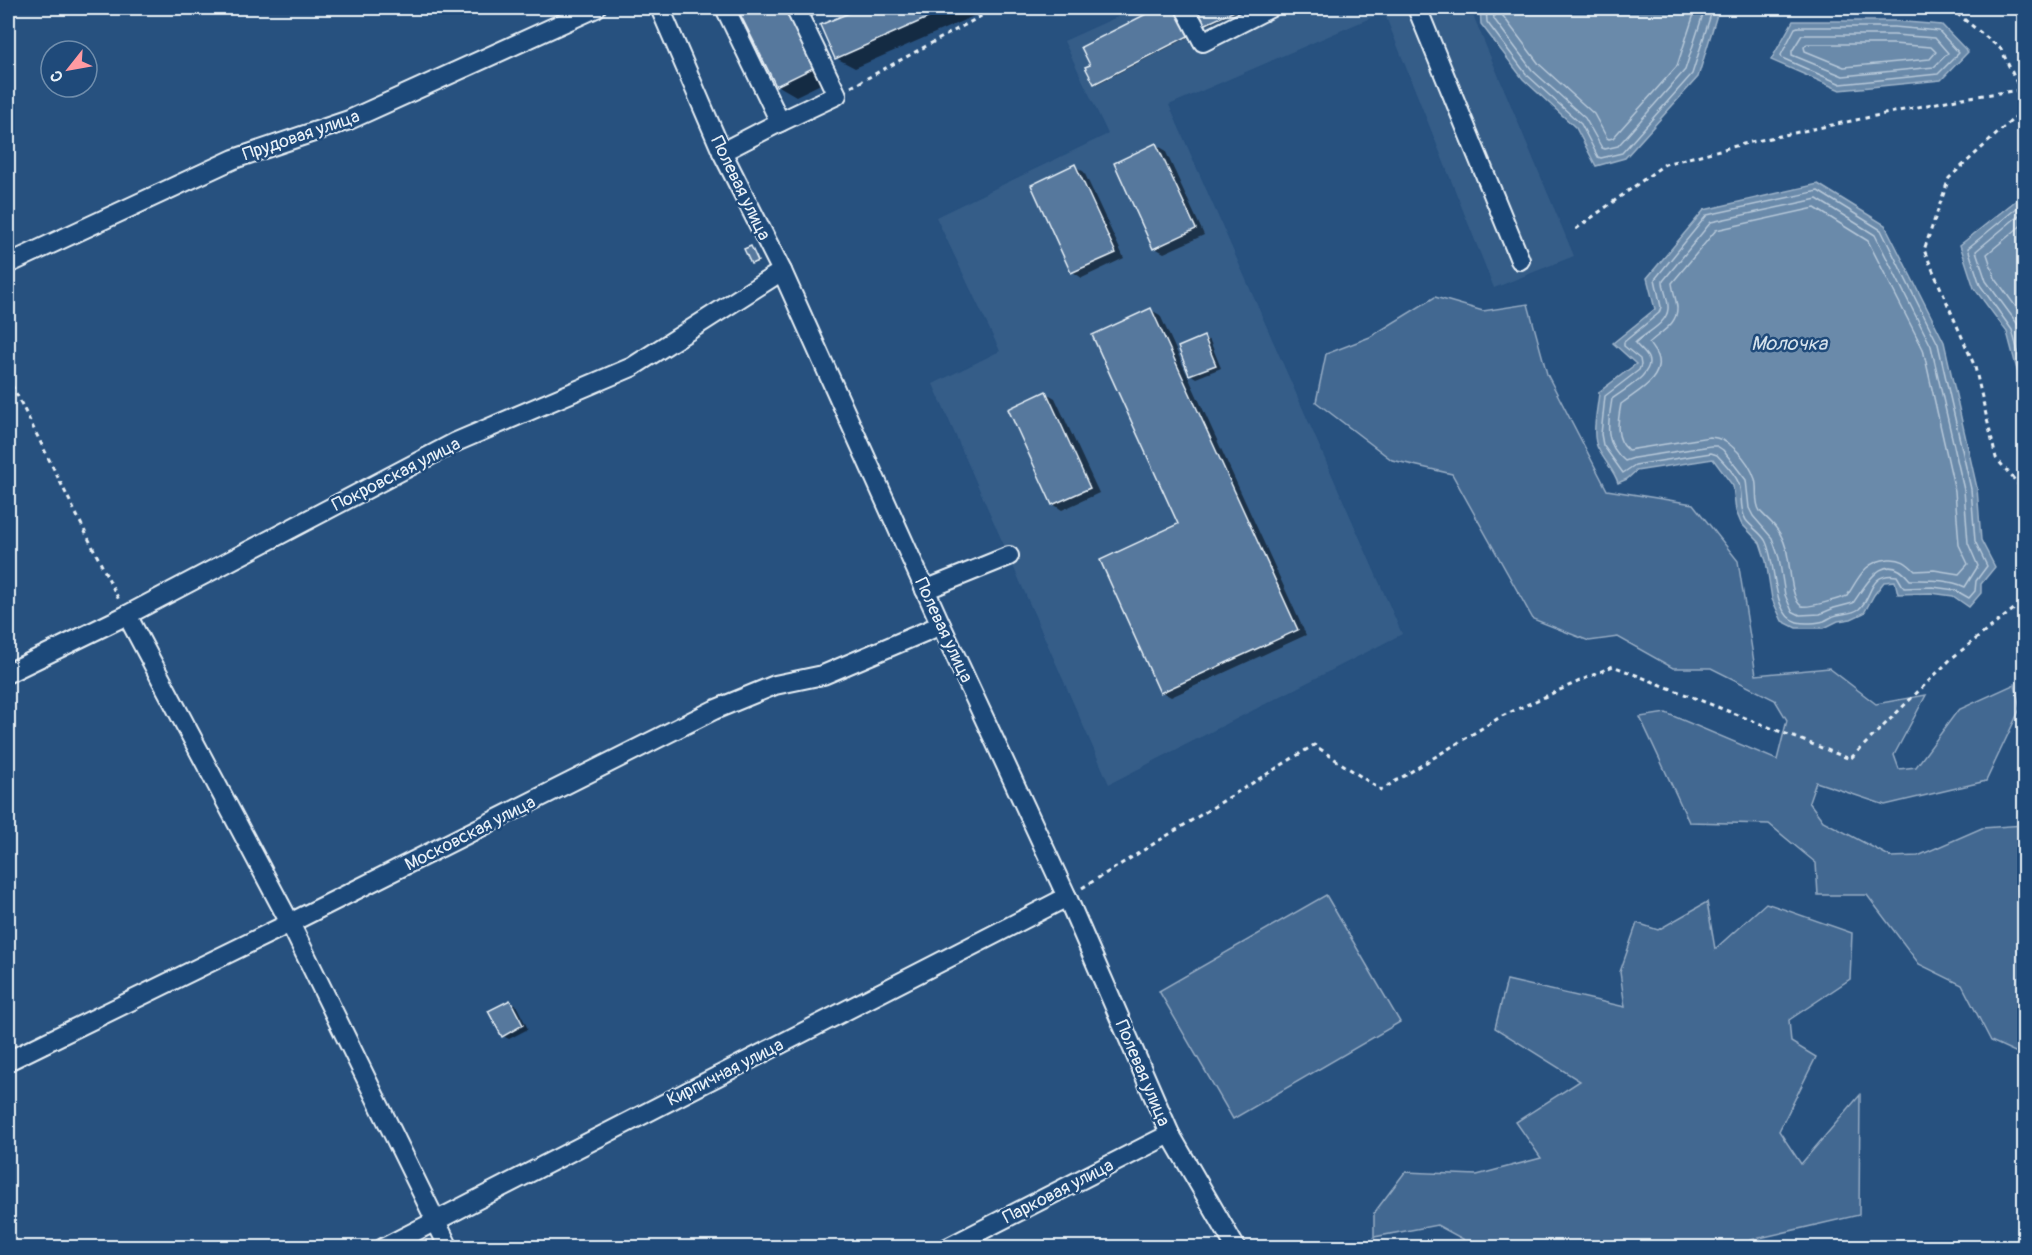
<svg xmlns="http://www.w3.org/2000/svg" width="2032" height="1255" viewBox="0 0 2032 1255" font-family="Pangolin,sans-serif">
<rect width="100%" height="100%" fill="#27517f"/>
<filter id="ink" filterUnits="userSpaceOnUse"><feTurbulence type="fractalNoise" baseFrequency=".0167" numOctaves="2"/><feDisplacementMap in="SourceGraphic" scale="12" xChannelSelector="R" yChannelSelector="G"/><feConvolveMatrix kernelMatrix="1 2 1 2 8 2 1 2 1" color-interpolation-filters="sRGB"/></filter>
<g filter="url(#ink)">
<path fill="#355d88" d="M1137 8H1470L1574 256 1494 288 1384 12 1169 105 1402 634 1109 784 933 384 1000 351 936 217 1108 134 1064 41Z"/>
<g fill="#436891" stroke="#96acc4" stroke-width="1.5">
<path d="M1435 297 1483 311 1528 304 1547 374 1607 490 1693 504 1738 561 1756 675 1829 668 1876 704 1926 695 1894 755 1899 769 1916 767 1958 710 2015 684 2020 709 1986 781 1885 805 1816 782 1809 802 1823 821 1891 857 1918 856 1982 828 2024 825V1056L1991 1041 1962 985 1919 964 1867 895H1818L1816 863 1769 824 1689 822 1640 717 1666 713 1777 760 1787 720 1775 700 1711 668H1673L1618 637 1589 641 1533 619 1452 474 1392 460 1316 402 1326 354 1370 337Z"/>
<path d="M1326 895 1400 1022 1233 1119 1159 991Z"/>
<path d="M1707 902 1715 949 1766 903 1852 933 1850 979 1789 1020 1791 1042 1816 1057 1779 1131 1801 1164 1860 1095 1859 1215 1751 1240 1744 1248 1468 1247 1463 1239 1437 1225 1374 1237V1213L1405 1172 1477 1175 1541 1158 1516 1122 1580 1081 1495 1028 1507 980 1625 1007 1620 972 1637 923 1658 930Z"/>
</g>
<g fill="#6b8aaa" stroke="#9db3c9" stroke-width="1.5">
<path d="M1480 8H1719L1698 77 1625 158 1596 166 1576 128 1523 79 1481 24Z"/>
<path d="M1793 21H1894L1942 25 1968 52 1941 80 1840 90 1771 60Z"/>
<path d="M1818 184 1885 225 1944 342 1977 488 1981 540 1995 567 1981 584V593L1969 607 1953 596 1931 593 1898 594 1895 581 1884 582 1874 595 1864 613 1851 619 1838 621 1824 628H1796L1782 621 1772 599 1766 561 1760 543 1741 523 1736 511 1733 486 1713 459 1636 471 1627 479 1618 483C1614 470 1605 462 1599 450 1590 435 1598 409 1599 392L1636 364 1613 343 1655 309 1647 278 1704 210Z"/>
<path d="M2024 194V396L2007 332 1974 288 1960 245Z"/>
</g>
<g fill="#0007">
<path d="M177 8H199L185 15 179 12Z"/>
<path d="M739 8H799L833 78 796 96 777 85Z"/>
<path d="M865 8H992L855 68 836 58 822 26Z"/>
<path d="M1162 8H1181L1195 34 1097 84 1095 82 1092 65 1083 48Z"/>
<path d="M1198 8H1245L1208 25Z"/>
<path d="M1156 145 1165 150 1204 235 1164 253 1155 248Z"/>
<path d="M1075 166 1084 172 1124 258 1082 278 1073 272Z"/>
<path d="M751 248 759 262 754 264 752 263Z"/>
<path d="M1151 310 1160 315 1306 635 1171 697 1162 692 1180 525Z"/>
<path d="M1204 338 1210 341 1221 368 1196 378 1190 374Z"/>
<path d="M1046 393 1055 398 1099 493 1062 510 1053 504Z"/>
<path d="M510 1001 516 1005 528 1029 509 1039 503 1036Z"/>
</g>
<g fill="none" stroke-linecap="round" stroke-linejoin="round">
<g stroke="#b6c8d9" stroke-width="1.5">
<path d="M1486 8 1487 22 1527 75 1581 124 1598 157 1601 158 1622 153 1692 74 1713 8"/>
<path d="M1493 8 1494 19 1532 70 1585 118 1602 148 1605 149 1618 146 1685 70 1705 8"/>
<path d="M1502 8 1503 16 1539 64 1594 114 1607 138 1609 139 1613 138 1677 66 1696 8"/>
<path d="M1798 27H1894L1939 31 1959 53 1938 74 1841 84 1782 58 1781 55 1795 28Z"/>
<path d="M1802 35H1894L1935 38 1948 53 1934 67 1843 76 1792 55V51Z"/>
<path d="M1807 44H1893L1931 47 1936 52 1930 59 1844 67 1805 51 1804 47Z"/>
<path d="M1818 191 1881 230 1938 344 1971 489 1975 541 1987 566 1976 581 1975 591 1969 598 1955 590 1933 587 1904 588 1897 576C1868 572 1873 597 1859 609 1852 614 1844 613 1837 615 1832 616 1829 619 1824 621 1818 623 1804 624 1797 622 1771 615 1777 561 1765 540 1760 532 1751 527 1746 520 1739 509 1743 496 1739 484 1735 473 1724 463 1717 455L1711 453 1635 465 1623 473 1603 445 1601 434 1605 396 1639 370 1641 365 1640 359 1624 346V342L1659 313 1661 307 1655 279 1707 215Z"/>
<path d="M1817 199 1875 235 1931 346 1964 490 1968 543 1978 566 1965 587C1948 579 1929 580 1910 580 1885 548 1867 583 1853 603L1834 608 1820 614 1800 615 1792 611 1785 595 1779 558 1772 538 1753 516 1749 508 1746 480 1723 450 1717 446H1711L1634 458 1625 461C1603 442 1608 425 1612 399 1623 390 1655 374 1648 358 1645 352 1639 348 1635 343 1644 334 1667 324 1668 309 1669 300 1663 290 1663 281L1711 222Z"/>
<path d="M2024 202 1968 248 1980 285 2012 330 2024 374"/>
<path d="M1815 208 1868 241 1923 349 1955 491 1959 545 1968 564 1959 574 1934 570 1915 571C1907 563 1901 558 1889 559 1864 561 1859 578 1847 596 1838 599 1809 608 1802 606 1792 603 1790 568 1788 558 1787 548 1782 535 1776 528 1772 522 1765 517 1760 511 1754 502 1758 489 1755 479 1749 461 1729 437 1710 437L1628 450C1614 438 1618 420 1621 404 1636 392 1665 379 1657 356 1655 351 1651 347 1649 343 1660 332 1678 325 1677 307 1676 299 1673 291 1672 283L1716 230Z"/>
<path d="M2024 211 1976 251 1986 281 2019 326 2024 346"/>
<path d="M2024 223 1987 254 1995 278 2024 318"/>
</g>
</g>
<g fill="#57789d" stroke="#e8f1f8" stroke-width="1.5">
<path d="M737 8H786L815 67 776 86Z"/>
<path d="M861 8H950L835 59 820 25Z"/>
<path d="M1158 8H1181L1194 33 1094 84 1085 67 1090 65 1081 47Z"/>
<path d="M1196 8H1241L1204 25Z"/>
<path d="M1156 143 1196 229 1153 249 1114 163Z"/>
<path d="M1075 164 1116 253 1071 273 1031 185Z"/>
<path d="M751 246 758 261 751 264 744 249Z"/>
<path d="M1151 308 1298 630 1160 693 1100 560 1178 524 1092 335Z"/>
<path d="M1204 336 1216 365 1189 375 1178 347Z"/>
<path d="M1046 391 1090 488 1052 505 1008 409Z"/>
<path d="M510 1000 523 1025 502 1037 488 1011Z"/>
</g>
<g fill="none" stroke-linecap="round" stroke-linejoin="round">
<g stroke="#e8f1f8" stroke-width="22">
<g id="minor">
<path d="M660 8 722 152 782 271 941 625 1067 897 1170 1134 1236 1248"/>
<path d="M725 8 780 122"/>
<path d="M1185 8 1203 42 1270 8"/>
<path d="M1417 8 1520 260"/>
<path d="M722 152 780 122 837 95 797 12 806 8"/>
<path d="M8 264 234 159 349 120 596 8"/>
<path d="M925 590 1009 556"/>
<path d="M127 615 290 923 449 1248"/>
<path d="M8 673 127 615 456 442 632 367 782 271"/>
<path d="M8 1061 290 923 714 710 775 685 823 675 941 625"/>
<path d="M383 1248 1067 897"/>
<path d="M947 1248 1170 1134"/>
</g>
</g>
<g stroke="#e8f1f8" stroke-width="3" stroke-dasharray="4.5 4.5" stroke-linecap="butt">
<path d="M1950 8 2001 49 2024 98"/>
<path d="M851 87 996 8"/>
<path d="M2024 109 1949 178 1924 250 1975 367 1996 458 2024 491"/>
<path d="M1576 229 1665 164 1751 142 1956 99 2020 90"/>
<path d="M8 377 119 600"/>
<path d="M1082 888 1314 745 1381 790 1502 716 1613 666 1850 759 1952 658 2024 601"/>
</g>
<use href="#minor" stroke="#1f4a7a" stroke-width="18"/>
</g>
</g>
<g text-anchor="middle" stroke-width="5" stroke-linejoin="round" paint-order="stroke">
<g font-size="18" fill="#e8f1f8" stroke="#1f4a7a">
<text transform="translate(301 135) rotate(-19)" y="6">Прудовая улица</text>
<text transform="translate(741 188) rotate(64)" y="6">Полевая улица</text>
<text transform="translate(396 474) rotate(-27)" y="6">Покровская улица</text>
<text transform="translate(944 630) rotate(65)" y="6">Полевая улица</text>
<text transform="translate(470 833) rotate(-27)" y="6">Московская улица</text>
<text transform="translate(725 1072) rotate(-27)" y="6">Кирпичная улица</text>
<text transform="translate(1143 1073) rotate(67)" y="6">Полевая улица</text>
<text transform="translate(1058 1191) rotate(-27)" y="6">Парковая улица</text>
</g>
<g font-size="20" font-style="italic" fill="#d5e2ec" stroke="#1f4a7a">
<text x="1789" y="350">Молочка</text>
</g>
</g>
<rect width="2032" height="1255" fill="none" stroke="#1f4a7a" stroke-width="30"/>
<rect x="15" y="15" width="2002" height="1225" fill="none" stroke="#e8f1f8" stroke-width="2" filter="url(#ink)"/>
<g transform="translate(69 69) rotate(239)"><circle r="28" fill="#1f4a7a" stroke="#6f8dac" stroke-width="1.5"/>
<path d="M0-4.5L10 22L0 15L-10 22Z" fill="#ff9aa2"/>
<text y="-9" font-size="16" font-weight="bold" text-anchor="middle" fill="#e8f1f8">С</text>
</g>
</svg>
